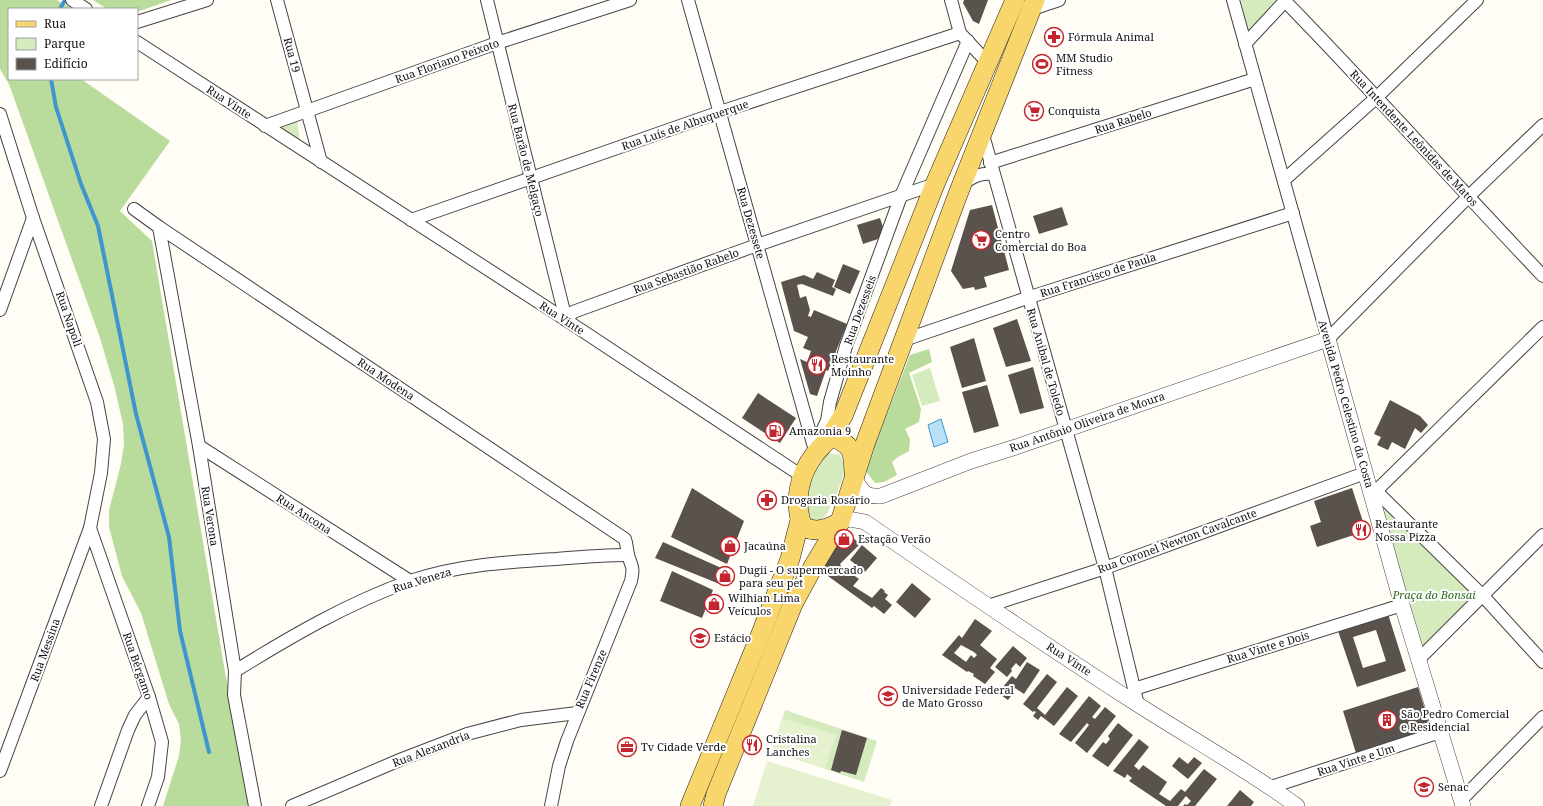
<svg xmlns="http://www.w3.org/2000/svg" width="1543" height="806" viewBox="0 0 1543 806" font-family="'Noto Serif',serif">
<rect width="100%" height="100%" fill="#fffdf5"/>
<g fill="#d5ebbd">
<path d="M1241 0H1281L1248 33Z"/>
<path d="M297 120 300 142 278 129Z"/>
<path d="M930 368 940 401 922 406 912 375Z"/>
<path d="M828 453 840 455C841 458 844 461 845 463 847 472 831 511 824 517 820 521 815 521 809 520L804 513 806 490 822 457Z"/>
<path d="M1372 491 1474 596 1420 651Z"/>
<path d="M785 710 877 741 864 782 772 751Z"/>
</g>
<g fill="#b9dc9c">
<path d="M0 0H57L72 9H9V79H81L170 141 120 211 152 241 225 672 250 806H163L179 756 181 741 179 724 169 704 141 613 122 576 109 527V510L121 464 124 444 123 424 114 385 99 335 9 84 0 69Z"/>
<path d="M93 0H171L137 12V9H107Z"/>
<path d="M929 349 932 362 909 373 921 409 919 422 905 429 910 439 909 451 898 457 892 462 897 475 884 482 875 483 865 470 910 355Z"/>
</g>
<g fill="#e6f2cf">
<path d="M782 718 836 735 825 769 772 751Z"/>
<path d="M767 761 892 800 890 806H753Z"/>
</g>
<path fill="#b9e0f7" stroke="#3f96cf" d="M941 419 948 442 934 447 928 425Z"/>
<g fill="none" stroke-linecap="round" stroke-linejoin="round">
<g stroke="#3f96cf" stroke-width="4">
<path d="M60 9 65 0"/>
<path d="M51 79 56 107 81 184 98 226 136 414 169 537 180 631 209 752"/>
</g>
</g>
<g fill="#5a524d" fill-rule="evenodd">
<path d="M964 0H988L979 24 973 21 963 3Z"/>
<path d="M992 205 1009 270 984 277 987 287 975 290 974 287 963 289 951 271 970 210Z"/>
<path d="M1062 207 1068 225 1039 234 1033 216Z"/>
<path d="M880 218 884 230 881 238 863 244 857 225Z"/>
<path d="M843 264 860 271 850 294 834 287Z"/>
<path d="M817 272 835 280 832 287 836 289 833 296 802 284 797 285 800 298 806 296 810 310 808 316 811 317 814 310 847 324 828 371 826 370 817 396 810 394 800 359 807 362 811 351 803 348 808 337 794 331 781 282 804 275 813 279Z"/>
<path d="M1017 319 1031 361 1006 367 993 328Z"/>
<path d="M974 338 986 381 962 388 950 347Z"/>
<path d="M1033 367 1044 408 1020 414 1008 375Z"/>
<path d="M987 385 999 426 974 433 962 392Z"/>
<path d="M758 393 796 418 780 443 742 418Z"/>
<path d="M1390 400 1420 416 1428 425 1421 433 1415 428 1405 449 1392 442 1388 450 1377 445 1381 437 1374 434Z"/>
<path d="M692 488 744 521 727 564 671 537Z"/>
<path d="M1352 488 1366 531 1317 547 1310 526 1321 522 1314 501Z"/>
<path d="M845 531 860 544 840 564 841 566 859 579 853 586 872 598 881 588 885 591 884 592 888 595 885 599 892 605 884 614 874 606 872 608 821 571Z"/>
<path d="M663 542 728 571 722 585 655 558Z"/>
<path d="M862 545 877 558 865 572 850 560Z"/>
<path d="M672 571 713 590 702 618 660 601Z"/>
<path d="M912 583 931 599 915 618 896 602Z"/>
<path d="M1388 614 1406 671 1357 687 1338 631ZM1376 630 1386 661 1363 668 1353 637Z"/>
<path d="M975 619 992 631 980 645 997 659 990 668 995 672 985 684 973 676 974 674 968 671 967 672 942 655 959 635 962 638ZM961 645 974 652 977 655 974 658 971 655 966 662 954 653Z"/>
<path d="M1013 646 1027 658 1020 667 1016 663 1011 669 1012 671 1007 677 995 667Z"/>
<path d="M1027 662 1040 670 1024 694 1015 688 1012 692 1013 693 1008 700 998 693 1012 676 1016 679Z"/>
<path d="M1047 674 1057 682 1037 708 1045 715 1067 687 1078 696 1054 726 1041 716 1038 720 1033 716 1036 712 1034 711 1033 712 1023 704Z"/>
<path d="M1418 687 1431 729 1356 753 1343 711Z"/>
<path d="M1089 696 1101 706 1092 717 1095 719 1105 707 1116 716 1087 753 1075 743 1089 725 1087 723 1071 742 1059 734Z"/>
<path d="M1118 723 1133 735 1108 767 1092 756 1103 742 1106 744 1110 739 1108 736Z"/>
<path d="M842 730 867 738 856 775 841 771 840 773 831 770Z"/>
<path d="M752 738 757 740 753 751 747 749Z"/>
<path d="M1139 739 1149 747 1134 766 1139 770 1143 765 1167 782 1159 794 1170 801 1181 789 1185 792 1204 769 1217 779 1195 806H1183L1185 804 1187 805 1191 801 1186 796 1178 806H1166L1129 781 1132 778 1127 774 1125 778 1113 771Z"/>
<path d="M1179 757 1188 764 1194 757 1202 763 1188 779 1172 766Z"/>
<path d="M1240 790 1254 802 1251 806H1227Z"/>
</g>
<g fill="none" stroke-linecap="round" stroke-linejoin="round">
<g stroke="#444" stroke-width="14">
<g id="minor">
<path d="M72 0 86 9"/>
<path d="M277 0 321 162"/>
<path d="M487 0 566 320"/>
<path d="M688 0 814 447V454"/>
<path d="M951 0 960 33 988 63"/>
<path d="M1233 0 1328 339 1468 197 1543 125"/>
<path d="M1284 0C1372 90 1456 185 1543 276"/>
<path d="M1032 9 1059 0"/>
<path d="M137 22 207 0"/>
<path d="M137 42 566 320 802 476"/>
<path d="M1245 44 1286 0"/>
<path d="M0 114 33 218 97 402 104 439 101 473 90 528 0 771"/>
<path d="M265 126 497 43 630 0"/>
<path d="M983 135 1105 568 1138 705"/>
<path d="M990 163 1255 79"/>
<path d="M1284 180 1377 97 1477 0"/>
<path d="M963 184C973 176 981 173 993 174"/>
<path d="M134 209 159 227 625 539C627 545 627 550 628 555 632 568 634 566 631 581L567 741 559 766 551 806"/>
<path d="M411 220 720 112 960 33"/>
<path d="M159 227 199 446 235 671 234 695 255 806"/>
<path d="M0 310 33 218"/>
<path d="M566 320 573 312 757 245 935 184"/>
<path d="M904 340 1027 298 1293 213"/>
<path d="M199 446 410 581"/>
<path d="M814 447 827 421 830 402 846 346 901 196 968 41"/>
<path d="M1370 487 1376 491 1483 596 1543 662"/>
<path d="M1376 491 1543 327"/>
<path d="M90 528 149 697 162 742 158 777 148 806"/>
<path d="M988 606 1105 568 1365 473"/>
<path d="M1418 660 1543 535"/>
<path d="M235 671C290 637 348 603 410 581 457 565 506 562 556 559 580 557 604 555 628 555"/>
<path d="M1134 689 1402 605"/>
<path d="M1271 787 1440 732"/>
<path d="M1461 800 1543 717"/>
<path d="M101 806 128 730 135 715 149 697"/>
<path d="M292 806 402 759 467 734 521 720 577 713"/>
</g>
</g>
<g stroke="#444" stroke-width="16">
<g id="tertiary">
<path d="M854 478C863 492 864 497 881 496L971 461 1016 447 1328 339 1402 605 1463 806"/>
<path d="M840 522 849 519 865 522C955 584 1045 645 1137 704 1190 738 1246 769 1297 806"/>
</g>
</g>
<g stroke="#222" stroke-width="20">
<g id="primary">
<path d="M831 436C853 446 853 450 854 473"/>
<path d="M840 522C827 529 817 533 803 527 793 503 799 474 815 454 820 447 827 442 831 435 835 429 839 422 843 416L935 184 1015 0"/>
<path d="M690 806 762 631 790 559 800 520"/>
<path d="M713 806 716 794 793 604 813 567 840 522 865 444 958 194 1035 0"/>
</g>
</g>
<use href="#minor" stroke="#fff" stroke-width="12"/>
<use href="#tertiary" stroke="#fff" stroke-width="15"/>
<use href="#primary" stroke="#f9d66b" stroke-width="19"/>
</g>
<defs>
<g id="pharmacy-ring" transform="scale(1)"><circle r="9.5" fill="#fff" stroke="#c4262e" stroke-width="1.5"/><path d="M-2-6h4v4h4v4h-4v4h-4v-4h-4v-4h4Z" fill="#c4262e"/></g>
<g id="stadium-ring" transform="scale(1)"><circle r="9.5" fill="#fff" stroke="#c4262e" stroke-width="1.5"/><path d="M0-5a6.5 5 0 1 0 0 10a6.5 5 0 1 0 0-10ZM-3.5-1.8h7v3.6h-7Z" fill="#c4262e"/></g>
<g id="supermarket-ring" transform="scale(1)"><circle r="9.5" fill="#fff" stroke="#c4262e" stroke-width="1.5"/><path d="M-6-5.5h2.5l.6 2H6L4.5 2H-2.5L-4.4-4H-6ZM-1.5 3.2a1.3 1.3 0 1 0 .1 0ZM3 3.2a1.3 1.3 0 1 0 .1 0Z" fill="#c4262e"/></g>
<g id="restaurant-ring" transform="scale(1)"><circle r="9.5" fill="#fff" stroke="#c4262e" stroke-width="1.5"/><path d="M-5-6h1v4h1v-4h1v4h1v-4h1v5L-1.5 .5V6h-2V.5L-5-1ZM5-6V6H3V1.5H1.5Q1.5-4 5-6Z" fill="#c4262e"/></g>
<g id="fuel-ring" transform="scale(1)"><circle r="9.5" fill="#fff" stroke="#c4262e" stroke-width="1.5"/><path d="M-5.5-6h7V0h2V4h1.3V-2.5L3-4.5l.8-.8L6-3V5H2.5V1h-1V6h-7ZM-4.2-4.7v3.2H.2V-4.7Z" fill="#c4262e"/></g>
<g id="shop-ring" transform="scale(1)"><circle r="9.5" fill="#fff" stroke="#c4262e" stroke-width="1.5"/><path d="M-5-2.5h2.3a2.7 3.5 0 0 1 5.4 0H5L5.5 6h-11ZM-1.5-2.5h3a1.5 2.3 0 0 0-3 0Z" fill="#c4262e"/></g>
<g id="university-ring" transform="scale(1)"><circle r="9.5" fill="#fff" stroke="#c4262e" stroke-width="1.5"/><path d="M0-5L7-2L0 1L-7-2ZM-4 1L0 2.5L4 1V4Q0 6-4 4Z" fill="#c4262e"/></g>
<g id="building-ring" transform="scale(1)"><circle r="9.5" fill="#fff" stroke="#c4262e" stroke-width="1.5"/><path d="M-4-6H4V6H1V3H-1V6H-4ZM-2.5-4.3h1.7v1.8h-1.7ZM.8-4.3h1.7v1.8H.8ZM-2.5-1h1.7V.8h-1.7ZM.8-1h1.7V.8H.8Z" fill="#c4262e"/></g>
<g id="office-ring" transform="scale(1)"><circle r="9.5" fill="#fff" stroke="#c4262e" stroke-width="1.5"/><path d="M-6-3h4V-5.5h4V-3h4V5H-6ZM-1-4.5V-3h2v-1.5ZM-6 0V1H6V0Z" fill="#c4262e"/></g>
</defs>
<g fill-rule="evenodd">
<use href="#pharmacy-ring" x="1054" y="37"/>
<use href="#stadium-ring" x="1042" y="64"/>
<use href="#supermarket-ring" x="1034" y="111"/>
<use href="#supermarket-ring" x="981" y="240"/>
<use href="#restaurant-ring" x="817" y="365"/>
<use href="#fuel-ring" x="775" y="431"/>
<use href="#pharmacy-ring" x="767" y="500"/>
<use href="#restaurant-ring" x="1361" y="530"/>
<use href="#shop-ring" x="844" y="539"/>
<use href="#shop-ring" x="730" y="546"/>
<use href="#shop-ring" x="725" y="576"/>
<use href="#shop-ring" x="714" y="604"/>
<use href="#university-ring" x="700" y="638"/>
<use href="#university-ring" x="888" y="696"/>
<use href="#building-ring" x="1387" y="720"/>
<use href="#restaurant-ring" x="752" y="745"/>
<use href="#office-ring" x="627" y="747"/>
<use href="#university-ring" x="1424" y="787"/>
</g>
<g text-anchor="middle" stroke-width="4" stroke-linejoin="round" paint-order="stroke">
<g font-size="11" fill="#111" stroke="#fff" text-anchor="start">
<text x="1068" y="41">Fórmula Animal</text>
<text x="1056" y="62">MM Studio<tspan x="1056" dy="13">Fitness</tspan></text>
<text x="1048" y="115">Conquista</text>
<text x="995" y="238">Centro<tspan x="995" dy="13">Comercial do Boa</tspan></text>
<text x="831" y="363">Restaurante<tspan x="831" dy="13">Moinho</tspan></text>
<text x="789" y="435">Amazonia 9</text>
<text x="781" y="504">Drogaria Rosário</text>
<text x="1375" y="528">Restaurante<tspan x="1375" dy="13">Nossa Pizza</tspan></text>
<text x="858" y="543">Estação Verão</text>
<text x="744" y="550">Jacaúna</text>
<text x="739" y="574">Dugii - O supermercado<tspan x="739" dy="13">para seu pet</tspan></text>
<text x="728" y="602">Wilhian Lima<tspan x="728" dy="13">Veículos</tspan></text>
<text x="714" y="642">Estácio</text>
<text x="902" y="694">Universidade Federal<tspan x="902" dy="13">de Mato Grosso</tspan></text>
<text x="1401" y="718">São Pedro Comercial<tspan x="1401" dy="13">e Residencial</tspan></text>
<text x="766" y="743">Cristalina<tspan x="766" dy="13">Lanches</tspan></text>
<text x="641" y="751">Tv Cidade Verde</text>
<text x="1438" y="791">Senac</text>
</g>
<g font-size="11" fill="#111" stroke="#fff">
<text transform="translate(292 55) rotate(75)" y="4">Rua 19</text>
<text transform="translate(447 61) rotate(-20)" y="4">Rua Floriano Peixoto</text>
<text transform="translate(229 102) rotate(33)" y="4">Rua Vinte</text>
<text transform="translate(1123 121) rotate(-18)" y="4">Rua Rabelo</text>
<text transform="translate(685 125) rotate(-19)" y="4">Rua Luís de Albuquerque</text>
<text transform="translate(1414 138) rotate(47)" y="4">Rua Intendente Leônidas de Matos</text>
<text transform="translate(526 160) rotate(76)" y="4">Rua Barão de Melgaço</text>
<text transform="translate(751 223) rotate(74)" y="4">Rua Dezessete</text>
<text transform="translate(686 271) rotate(-20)" y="4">Rua Sebastião Rabelo</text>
<text transform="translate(1098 275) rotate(-18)" y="4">Rua Francisco de Paula</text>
<text transform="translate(860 310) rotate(-70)" y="4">Rua Dezesseis</text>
<text transform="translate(562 318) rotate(33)" y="4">Rua Vinte</text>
<text transform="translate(69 319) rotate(71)" y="4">Rua Napoli</text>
<text transform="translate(1046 362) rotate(74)" y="4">Rua Anibal de Toledo</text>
<text transform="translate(386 379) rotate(34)" y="4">Rua Modena</text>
<text transform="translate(1346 404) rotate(74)" y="4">Avenida Pedro Celestino da Costa</text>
<text transform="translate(1087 422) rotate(-19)" y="4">Rua Antônio Oliveira de Moura</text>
<text transform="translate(304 514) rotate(33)" y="4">Rua Ancona</text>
<text transform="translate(210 516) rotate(81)" y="4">Rua Verona</text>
<text transform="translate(1177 541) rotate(-20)" y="4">Rua Coronel Newton Cavalcante</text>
<text transform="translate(422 580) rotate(-17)" y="4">Rua Veneza</text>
<text transform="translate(1268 647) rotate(-17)" y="4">Rua Vinte e Dois</text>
<text transform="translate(45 650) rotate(-70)" y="4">Rua Messina</text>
<text transform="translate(1069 659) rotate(33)" y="4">Rua Vinte</text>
<text transform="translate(138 666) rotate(71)" y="4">Rua Bérgamo</text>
<text transform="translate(591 679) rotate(-67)" y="4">Rua Firenze</text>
<text transform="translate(431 749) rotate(-21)" y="4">Rua Alexandria</text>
<text transform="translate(1356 760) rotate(-18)" y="4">Rua Vinte e Um</text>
</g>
<g font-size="11" font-style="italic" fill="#2f6b1f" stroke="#fff">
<text x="1434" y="599">Praça do Bonsai</text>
</g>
</g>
<rect x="8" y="8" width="130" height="72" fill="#ffffff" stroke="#a0a0a0"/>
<rect x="16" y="21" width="20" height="6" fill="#f9d66b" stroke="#a0a0a0"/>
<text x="44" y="28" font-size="12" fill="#111111">Rua</text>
<rect x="16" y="38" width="20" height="12" fill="#d5ebbd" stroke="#a0a0a0"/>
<text x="44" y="48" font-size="12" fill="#111111">Parque</text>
<rect x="16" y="58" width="20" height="12" fill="#5a524d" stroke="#a0a0a0"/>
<text x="44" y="68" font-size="12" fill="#111111">Edifício</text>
</svg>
